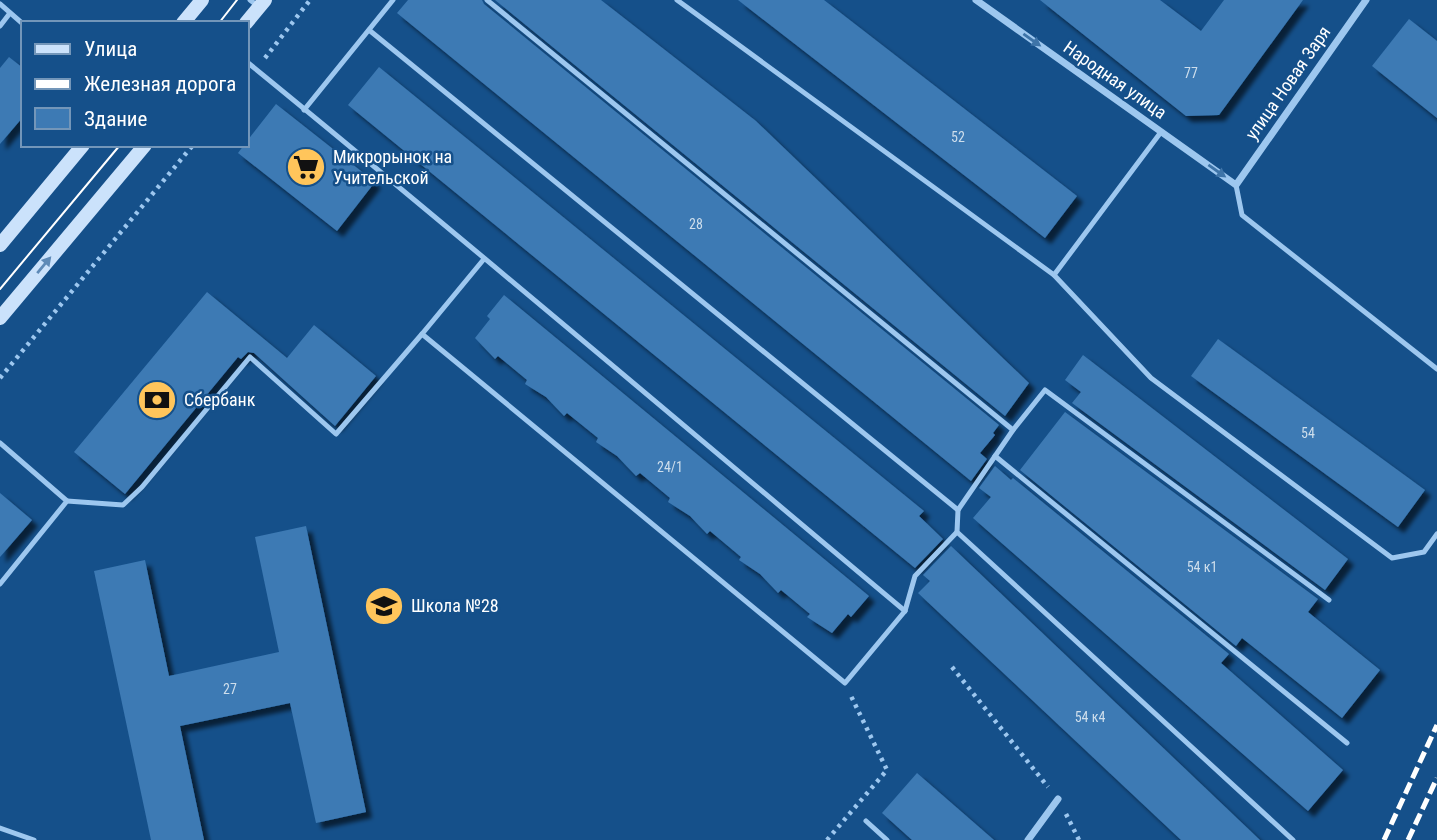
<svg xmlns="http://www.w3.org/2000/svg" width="1437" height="840" viewBox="0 0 1437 840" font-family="'Roboto Condensed',sans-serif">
<defs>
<filter id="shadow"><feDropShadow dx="6" dy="6" stdDeviation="2" flood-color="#0009"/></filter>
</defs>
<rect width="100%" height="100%" fill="#15508a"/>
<g fill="#3d7ab4" filter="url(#shadow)">
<path d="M408 0H482L484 4 999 425 993 433 995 435 980 453 987 459 971 481 397 13Z"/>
<path d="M495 0H601L756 121 1029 383 1005 416Z"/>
<path d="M738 0H824L1077 196 1045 238Z"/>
<path d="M1040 0H1160L1201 31 1224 0H1303L1219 115 1186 116Z"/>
<path d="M1409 19 1437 41V118L1372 66Z"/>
<path d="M9 57 23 68V117L0 144V68Z"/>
<path d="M379 67 924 511 919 516 943 539 915 568 348 105Z"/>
<path d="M276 104 375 182 337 231 238 153 244 145H247V141Z"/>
<path d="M207 292 287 358 314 325 376 376 335 426 254 353 248 352 241 359 238 357 125 494 74 452Z"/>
<path d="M504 295 869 596 851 617 848 614 832 633 807 617 810 614 781 590 778 593 760 574 739 560 741 557 710 531 707 534 690 516 668 502 670 498 640 473 636 476 617 456 596 442 598 438 567 413 564 416 546 397 525 384 527 380 498 356 495 359 475 338 490 319 487 316Z"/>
<path d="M1218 339 1425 490 1398 527 1191 376Z"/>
<path d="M1083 355 1348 559 1325 590 1072 403 1081 392 1065 380Z"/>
<path d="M1065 412 1318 599 1308 612 1380 670 1342 718 1242 638 1236 646 1020 470Z"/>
<path d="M995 466 1011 480 1013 478 1229 654 1221 663 1343 770 1308 811 973 518 991 497 979 488Z"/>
<path d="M0 493 32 520 0 557Z"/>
<path d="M306 526 366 812 316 823 290 703 180 726 204 840H151L94 571 145 560 169 676 279 652 255 537Z"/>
<path d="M951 546 1260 840H1181L918 593 930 581 923 575Z"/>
<path d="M917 773 994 840H912L882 813Z"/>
</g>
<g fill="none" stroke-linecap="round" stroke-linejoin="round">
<g stroke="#9dc7ef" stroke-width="4.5" stroke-dasharray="3.5 5" stroke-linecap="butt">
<path d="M265 58 310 0"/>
<path d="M0 378 193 145"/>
<path d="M952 667 1048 787"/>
<path d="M1066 814 1079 840"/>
<path d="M827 840 887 770 851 696"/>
</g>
<g stroke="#9dc7ef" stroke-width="5">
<path d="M250 0 259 7"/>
<path d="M487 0 1013 430 1045 390 1329 600"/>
<path d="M677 0 1054 275 1161 132"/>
<path d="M0 4 23 24"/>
<path d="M0 26 10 13"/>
<path d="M369 30 958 510"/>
<path d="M247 62C468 242 686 428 905 611L845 683 422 334 484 259"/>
<path d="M304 110 393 0"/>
<path d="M1236 185 1242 215 1437 369"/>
<path d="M1054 275 1151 378 1392 558 1424 552 1437 534"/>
<path d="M1013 430 958 510 957 532 1293 840"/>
<path d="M0 443 67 501 0 584"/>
<path d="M995 456 1347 743"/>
<path d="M67 501 123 505 142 487 250 357 336 434 422 334"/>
<path d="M905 611 915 576 957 532"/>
<path d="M866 821 887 840"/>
<path d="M0 828 34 840"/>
</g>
<g stroke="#9dc7ef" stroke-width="7">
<path d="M976 0 1236 185 1366 0"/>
<path d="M1028 840 1058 799"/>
</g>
<g stroke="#cbe2fb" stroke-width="14">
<path d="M183 23 202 0"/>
<path d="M246 23 265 0"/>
<path d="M0 245 83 145"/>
<path d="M0 318 145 145"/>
</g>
<g stroke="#fff" stroke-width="2">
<path d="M219 23 237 0"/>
<path d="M0 289 120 145"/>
</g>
<g stroke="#fff" stroke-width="5" stroke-dasharray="12 5" stroke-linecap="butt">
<path d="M1384 840 1437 725"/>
<path d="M1408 840 1437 778"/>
</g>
</g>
<defs><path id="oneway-solid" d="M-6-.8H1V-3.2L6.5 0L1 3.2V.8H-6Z" transform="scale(1.75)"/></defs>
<g fill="#3e74a8">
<use href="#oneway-solid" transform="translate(1032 40) rotate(35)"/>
<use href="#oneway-solid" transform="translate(1217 171) rotate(35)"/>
</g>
<use fill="#5e8ab7" href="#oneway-solid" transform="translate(44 265) rotate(-50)"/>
<defs>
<g id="supermarket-disc" transform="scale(2.0125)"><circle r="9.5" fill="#ffc55b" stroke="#15508a"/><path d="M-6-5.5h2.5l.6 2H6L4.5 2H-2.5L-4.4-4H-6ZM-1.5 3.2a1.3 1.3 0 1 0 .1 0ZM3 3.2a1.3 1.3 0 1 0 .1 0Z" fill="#111"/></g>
<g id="bank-disc" transform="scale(2.0125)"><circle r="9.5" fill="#ffc55b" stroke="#15508a"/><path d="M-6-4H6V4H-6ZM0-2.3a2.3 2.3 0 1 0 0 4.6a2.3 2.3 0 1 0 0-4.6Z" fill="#111"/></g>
<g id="school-disc" transform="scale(2.0125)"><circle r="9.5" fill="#ffc55b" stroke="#15508a"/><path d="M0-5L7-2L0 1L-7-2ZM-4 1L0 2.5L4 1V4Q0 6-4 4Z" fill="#111"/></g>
</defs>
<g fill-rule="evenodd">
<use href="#supermarket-disc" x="306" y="167"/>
<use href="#bank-disc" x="157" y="400"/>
<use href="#school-disc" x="384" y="606"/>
</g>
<g text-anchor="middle" stroke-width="5" stroke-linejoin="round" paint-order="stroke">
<g font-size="14" fill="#cedeec">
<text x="1191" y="78">77</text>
<text x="958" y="142">52</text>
<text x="696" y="229">28</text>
<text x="1308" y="438">54</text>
<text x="670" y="472">24/1</text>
<text x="1202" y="572">54 к1</text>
<text x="230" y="694">27</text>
<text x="1090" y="722">54 к4</text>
</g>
<g font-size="18" fill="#fff" stroke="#15508a">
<text transform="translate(1115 80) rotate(35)" y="6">Народная улица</text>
<text transform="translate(1288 83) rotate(-55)" y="6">улица Новая Заря</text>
</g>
<g font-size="18" fill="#fff" stroke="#15508a" text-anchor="start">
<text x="333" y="163">Микрорынок на<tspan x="333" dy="21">Учительской</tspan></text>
<text x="184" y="406">Сбербанк</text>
<text x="411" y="612">Школа №28</text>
</g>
</g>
<rect x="21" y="21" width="228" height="126" fill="#15508a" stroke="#7396b9" stroke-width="2"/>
<rect x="35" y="44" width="35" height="10" fill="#cbe2fb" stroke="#7396b9" stroke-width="2"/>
<text x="84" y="56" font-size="21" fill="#ffffff">Улица</text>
<rect x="35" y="79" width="35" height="10" fill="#ffffff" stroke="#7396b9" stroke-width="2"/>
<text x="84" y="91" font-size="21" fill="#ffffff">Железная дорога</text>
<rect x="35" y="108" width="35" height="21" fill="#3d7ab4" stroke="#7396b9" stroke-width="2"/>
<text x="84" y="126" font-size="21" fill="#ffffff">Здание</text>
</svg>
